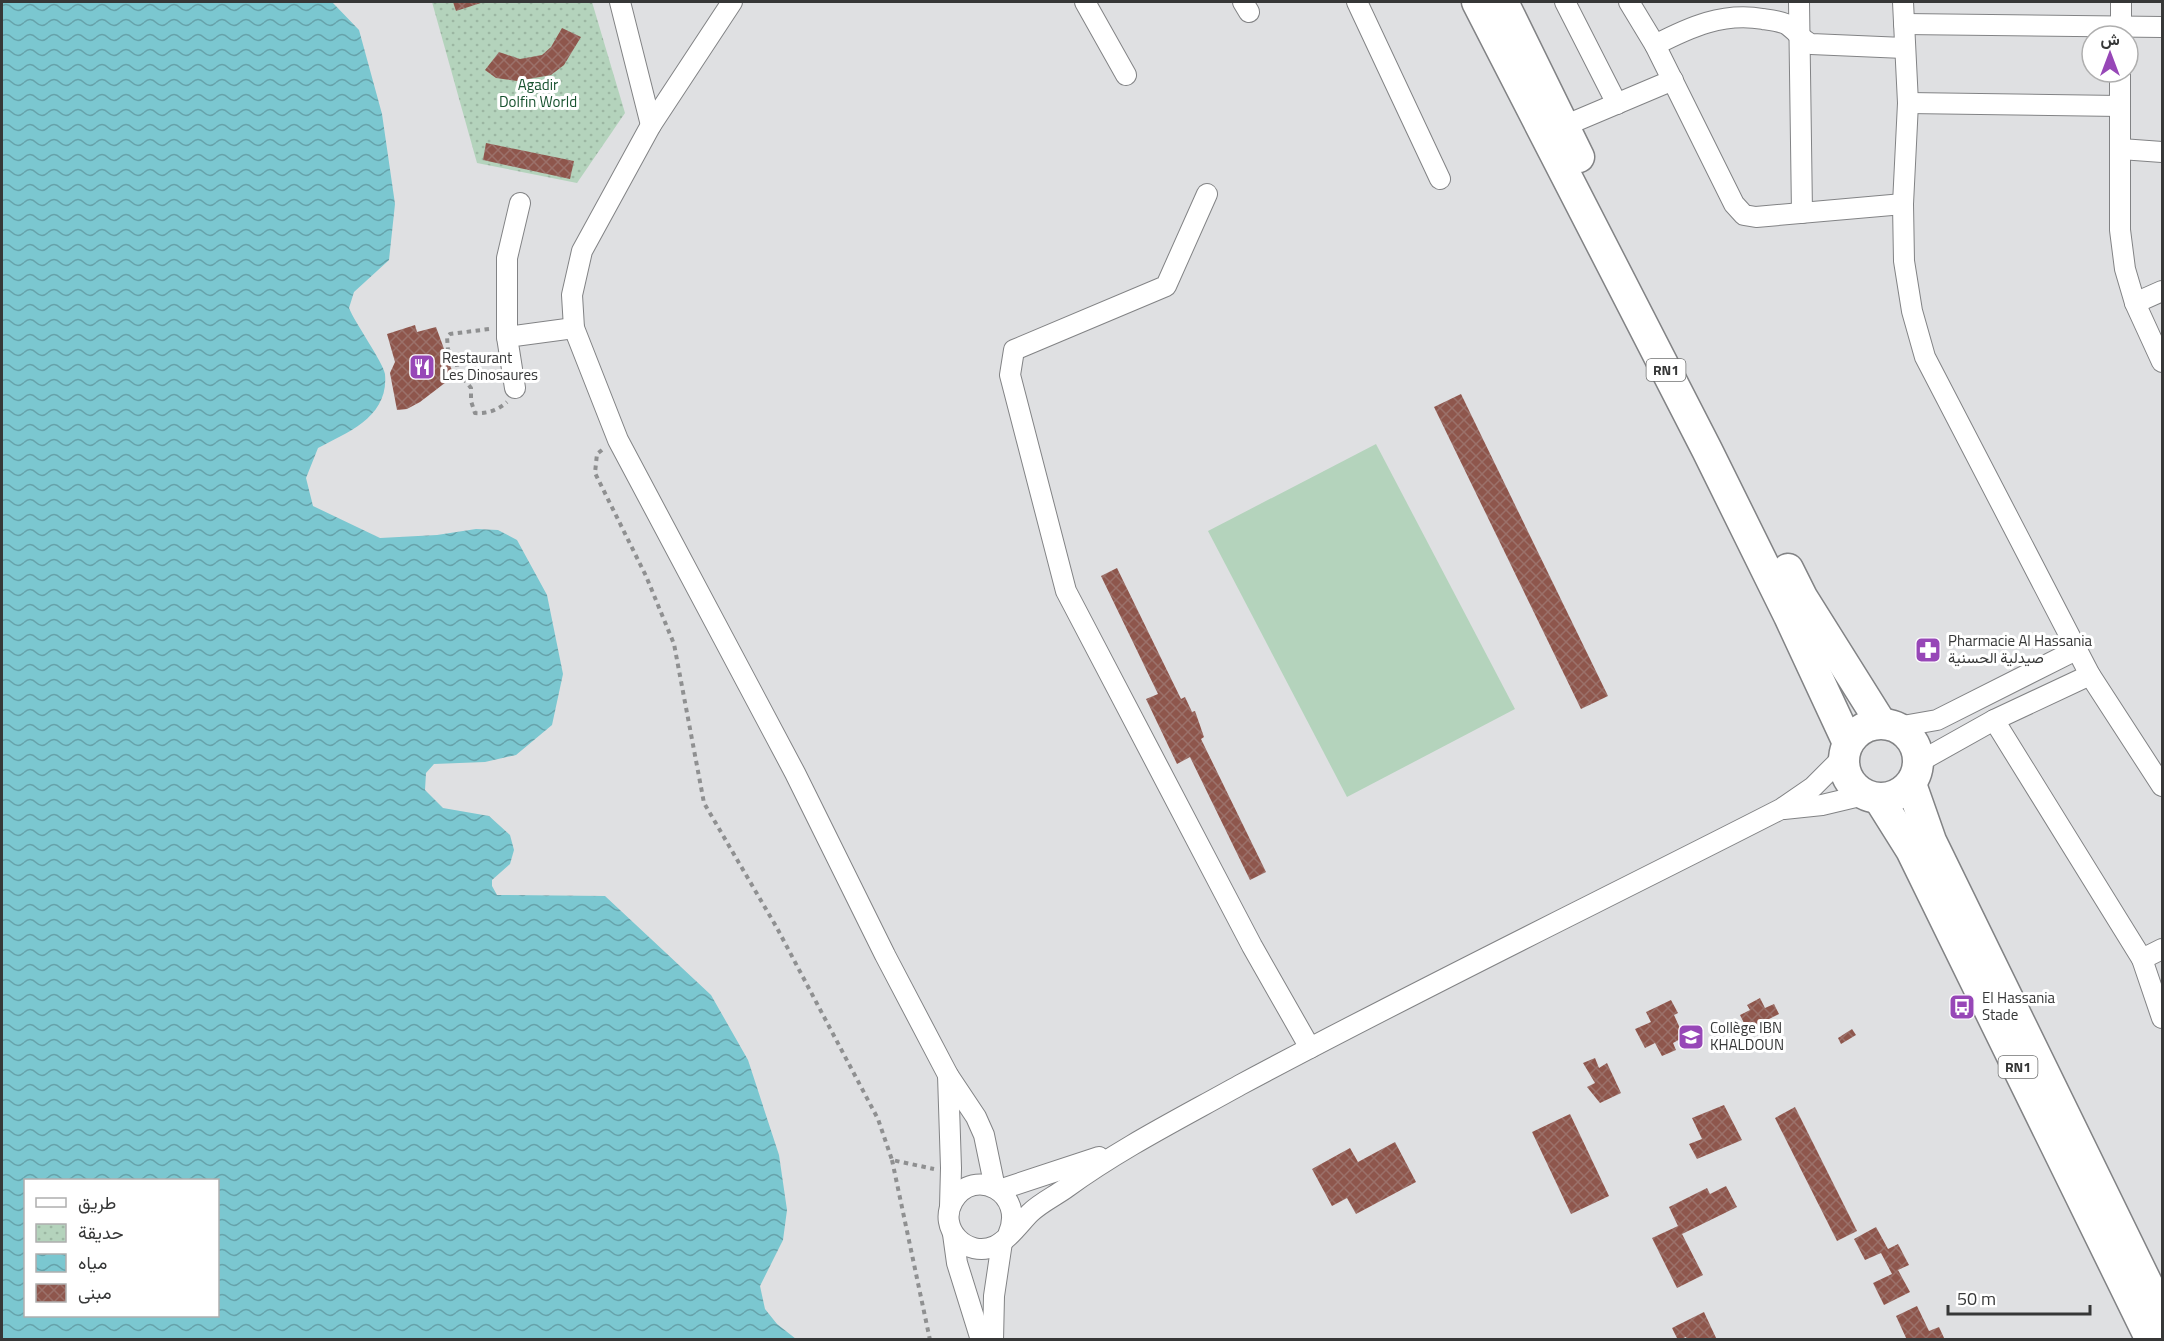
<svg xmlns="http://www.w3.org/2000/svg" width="2164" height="1341" viewBox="0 0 2164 1341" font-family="'Titillium Web',Vazirmatn,sans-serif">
<defs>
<pattern id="park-dots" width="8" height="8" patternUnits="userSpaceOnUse" patternTransform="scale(1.5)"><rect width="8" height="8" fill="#b4d3bc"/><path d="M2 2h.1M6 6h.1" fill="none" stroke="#9bb6a2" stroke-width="1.8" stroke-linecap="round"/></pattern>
<pattern id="water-waves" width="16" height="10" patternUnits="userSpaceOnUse" patternTransform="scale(1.5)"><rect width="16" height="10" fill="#7bc7d0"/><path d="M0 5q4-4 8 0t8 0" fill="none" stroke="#66a2aa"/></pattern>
<pattern id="building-cross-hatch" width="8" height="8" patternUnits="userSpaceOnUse" patternTransform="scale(1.5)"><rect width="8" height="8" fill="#8e564c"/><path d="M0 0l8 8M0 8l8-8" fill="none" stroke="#9b716a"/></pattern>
</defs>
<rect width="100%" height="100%" fill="#dfe0e2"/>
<path fill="url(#park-dots)" d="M432 2H592L625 113 577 183 477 163Z"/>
<path fill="#b4d3bc" d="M1376 444 1515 709 1347 797 1208 531Z"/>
<path fill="url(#water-waves)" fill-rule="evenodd" d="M2 2H332L359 30 382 114 395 204 389 260 354 292 349 308C355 323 383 362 385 374 389 417 348 432 318 448L306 478 313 506 380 538 437 535 476 529 498 530 517 540 547 595 563 674 552 725 516 755 485 762 434 764 426 773 425 790 443 808 489 816 510 835 514 850 510 864 492 880V886L497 895 605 896 711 995 748 1060 779 1155 787 1210 783 1240 760 1286 765 1309 777 1324 796 1339H2ZM26 1180H218V1316H26Z"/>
<g fill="url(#building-cross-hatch)">
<path d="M453 2H484L456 11Z"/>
<path d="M562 28 581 37 564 65 551 75 517 81 496 78 485 70 499 52 520 59 542 55 551 47Z"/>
<path d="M486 143 574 161 570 179 483 160Z"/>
<path d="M415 325 417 332 436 327 454 376 420 402 407 409 397 410 390 373 395 362 387 334Z"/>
<path d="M1461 394 1608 696 1581 709 1434 407Z"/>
<path d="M1117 568 1181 699 1185 697 1192 712 1195 711 1204 737 1201 739 1266 872 1250 880 1190 757 1177 764 1146 699 1158 694 1101 576Z"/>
<path d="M1760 998 1765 1008 1774 1004 1779 1014 1769 1019 1772 1026 1754 1031 1751 1025 1746 1027 1740 1015 1750 1010 1747 1005Z"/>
<path d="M1671 1000 1678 1013 1674 1015 1684 1037 1673 1043 1676 1050 1662 1056 1655 1043 1645 1048 1635 1029 1651 1022 1646 1012Z"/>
<path d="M1852 1029 1856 1035 1841 1044 1838 1038Z"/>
<path d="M1595 1058 1599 1068 1607 1063 1621 1093 1600 1103 1587 1087 1595 1083 1583 1063Z"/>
<path d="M1724 1105 1742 1140 1697 1159 1689 1144 1702 1139 1692 1118Z"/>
<path d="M1795 1107 1857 1231 1837 1241 1775 1118Z"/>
<path d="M1570 1114 1609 1196 1571 1214 1532 1132Z"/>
<path d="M1395 1142 1416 1182 1356 1214 1347 1198 1332 1206 1312 1169 1350 1148 1358 1162Z"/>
<path d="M1726 1186 1737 1207 1682 1234 1703 1275 1677 1288 1652 1238 1678 1226 1669 1207 1707 1188 1710 1194Z"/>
<path d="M1876 1227 1888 1249 1898 1244 1909 1265 1898 1270 1910 1292 1884 1305 1873 1283 1892 1274 1881 1253 1865 1260 1854 1239Z"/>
<path d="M1917 1306 1929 1331 1939 1327 1945 1340H1907L1896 1316Z"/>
<path d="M1704 1312 1717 1340H1687L1686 1337 1678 1340 1672 1328Z"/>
</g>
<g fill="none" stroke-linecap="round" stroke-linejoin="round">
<g stroke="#828385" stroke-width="22">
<g id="minor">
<path d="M620 2 651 125"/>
<path d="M732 2 651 125 582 251 572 295 574 328 618 440 795 773 885 955 948 1075 976 1117 984 1135 995 1188"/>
<path d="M1085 2 1126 75"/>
<path d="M1243 2 1249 12"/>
<path d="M1357 2 1440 179"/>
<path d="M1565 2 1617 104"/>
<path d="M1629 2 1655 45"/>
<path d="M1799 2 1802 213"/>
<path d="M1903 2 1908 103 1903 204 1904 261 1912 311 1925 357 2090 675 2162 786"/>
<path d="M1904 24 2162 27"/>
<path d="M2121 36V2"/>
<path d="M2120 72V230L2125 269 2135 303 2162 362"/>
<path d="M1908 103 2120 106"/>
<path d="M1564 126 1673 80"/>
<path d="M2121 149 2162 152"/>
<path d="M1207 194 1166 286 1014 350 1010 375 1066 591 1252 946 1310 1048"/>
<path d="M1903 204 1756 217 1744 215 1734 204 1655 45C1690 27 1723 12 1763 19 1770 20 1779 21 1786 24 1796 30 1800 39 1811 44L1904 48"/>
<path d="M2135 303 2162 291"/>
<path d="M507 337V258L520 203"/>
<path d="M515 388 507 337 574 328"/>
<path d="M1994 720 2142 959 2162 949"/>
<path d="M1897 727 1937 720 2076 650"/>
<path d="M1919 762 1994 720 2090 675"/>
<path d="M1784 809 1822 805 1864 795"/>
<path d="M2142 959 2162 1018"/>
<path d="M948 1075 951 1168 950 1207"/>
<path d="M999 1190 1099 1157"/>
<path d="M953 1234 957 1263 981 1340"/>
<path d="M1008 1235C1027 1193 974 1165 953 1201 937 1228 967 1259 995 1246 1008 1240 1020 1223 1030 1213 1040 1203 1055 1196 1066 1188 1121 1148 1181 1118 1240 1085 1419 989 1601 901 1781 809L1813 787 1843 757"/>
<path d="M993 1340 994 1296 1002 1242"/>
</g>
</g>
<g stroke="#828385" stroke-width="33">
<g id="highway">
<path d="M1477 2 1707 450 1789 616 1848 743"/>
<path d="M1503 2 1579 157"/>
<path d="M1788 569 1802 597 1881 723"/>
<circle cx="1881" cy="761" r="37"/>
<path d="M1911 784 1931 841 2162 1314"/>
<path d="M1879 799 1911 850 2151 1340"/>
</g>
</g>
<g stroke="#8f9091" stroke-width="4" stroke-dasharray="4.5 4.5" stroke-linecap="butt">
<path d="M489 329 450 334 447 337 448 350 456 359 458 372 471 388V401L475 413C487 414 498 410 507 402"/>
<path d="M602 450 597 454 595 473 646 576 674 644 704 803 777 928 878 1119 892 1160 934 1169"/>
<path d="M892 1160 930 1340"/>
</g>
<use href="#minor" stroke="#fff" stroke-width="20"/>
<use href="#highway" stroke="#fff" stroke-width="30"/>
</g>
<defs>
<g id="restaurant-square" transform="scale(1.35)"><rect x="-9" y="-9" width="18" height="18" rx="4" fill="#9747b7" stroke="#fff"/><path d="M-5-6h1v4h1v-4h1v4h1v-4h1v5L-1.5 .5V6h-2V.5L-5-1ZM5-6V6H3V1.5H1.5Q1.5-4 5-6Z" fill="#fff"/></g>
<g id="pharmacy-square" transform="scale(1.35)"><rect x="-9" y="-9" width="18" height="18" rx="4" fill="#9747b7" stroke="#fff"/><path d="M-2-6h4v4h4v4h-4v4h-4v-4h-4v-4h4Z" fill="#fff"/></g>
<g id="bus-square" transform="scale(1.35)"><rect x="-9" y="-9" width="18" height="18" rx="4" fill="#9747b7" stroke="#fff"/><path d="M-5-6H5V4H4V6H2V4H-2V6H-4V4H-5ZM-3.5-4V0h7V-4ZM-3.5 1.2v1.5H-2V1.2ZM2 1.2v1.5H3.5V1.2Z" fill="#fff"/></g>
<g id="school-square" transform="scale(1.35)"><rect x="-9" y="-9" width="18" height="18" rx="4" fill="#9747b7" stroke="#fff"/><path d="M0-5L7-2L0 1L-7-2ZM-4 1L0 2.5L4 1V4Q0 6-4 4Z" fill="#fff"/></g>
</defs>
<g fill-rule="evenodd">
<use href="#restaurant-square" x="422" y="367"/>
<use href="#pharmacy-square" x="1928" y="650"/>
<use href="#bus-square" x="1962" y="1007"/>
<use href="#school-square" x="1691" y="1037"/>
</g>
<g text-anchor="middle" stroke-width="6" stroke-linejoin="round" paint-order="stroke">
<g fill="#fff" stroke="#727373" stroke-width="1.5">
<rect x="1646.5" y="359" width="39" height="22" rx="4.5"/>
<rect x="1998.5" y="1056" width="39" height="22" rx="4.5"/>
</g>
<g font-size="14" font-weight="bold" fill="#363737">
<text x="1666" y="375">RN1</text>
<text x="2018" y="1072">RN1</text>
</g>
<g font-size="15" fill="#17522f" stroke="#fff">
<text x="538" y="90">Agadir<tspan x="538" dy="17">Dolfin World</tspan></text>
</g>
<g font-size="15" fill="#363737" stroke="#fff" text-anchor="start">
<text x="442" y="363">Restaurant<tspan x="442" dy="17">Les Dinosaures</tspan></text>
<text x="1948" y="646">Pharmacie Al Hassania<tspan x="1948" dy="17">صيدلية الحسنية</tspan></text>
<text x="1982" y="1003">El Hassania<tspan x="1982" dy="17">Stade</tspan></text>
<text x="1710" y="1033">Collège IBN<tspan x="1710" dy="17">KHALDOUN</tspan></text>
</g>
</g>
<rect width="2164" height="1341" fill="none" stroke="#363737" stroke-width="6"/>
<rect x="24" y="1179" width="195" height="138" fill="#ffffff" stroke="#afafaf" stroke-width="1.5"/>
<rect x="36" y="1198" width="30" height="9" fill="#ffffff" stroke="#afafaf" stroke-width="1.5"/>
<text x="78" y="1209" font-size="18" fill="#363737">طريق</text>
<rect x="36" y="1224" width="30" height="18" fill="url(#park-dots)" stroke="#afafaf" stroke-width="1.5"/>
<text x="78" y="1239" font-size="18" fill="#363737">حديقة</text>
<rect x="36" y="1254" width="30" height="18" fill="url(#water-waves)" stroke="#afafaf" stroke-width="1.5"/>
<text x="78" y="1269" font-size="18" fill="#363737">مياه</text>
<rect x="36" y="1284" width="30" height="18" fill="url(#building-cross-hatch)" stroke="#afafaf" stroke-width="1.5"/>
<text x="78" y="1299" font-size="18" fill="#363737">مبنى</text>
<g transform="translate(2110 54)"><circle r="28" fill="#ffffff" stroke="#afafaf" stroke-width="1.5"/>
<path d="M0-4.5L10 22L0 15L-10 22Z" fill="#9747b7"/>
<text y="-9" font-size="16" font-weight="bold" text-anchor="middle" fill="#363737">ش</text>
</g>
<path d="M1948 1305v9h142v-9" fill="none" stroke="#363737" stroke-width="3"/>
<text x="1957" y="1305" font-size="18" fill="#363737" stroke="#ffffff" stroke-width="4.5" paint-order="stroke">50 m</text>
</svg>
